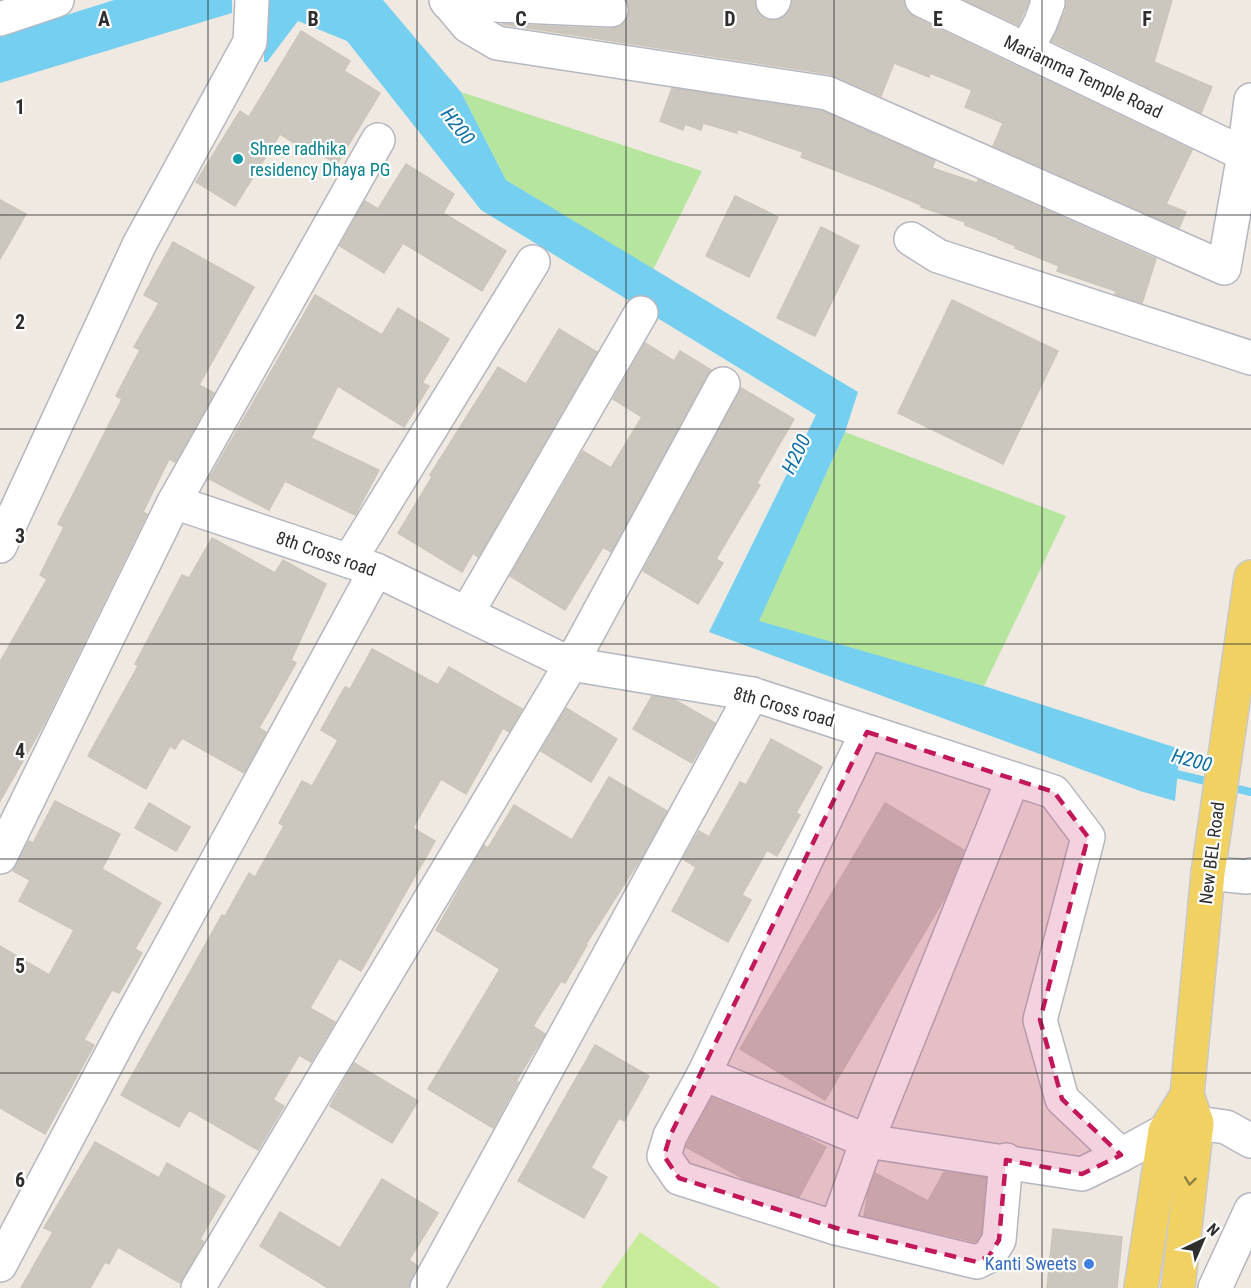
<svg xmlns="http://www.w3.org/2000/svg" width="1251" height="1288" viewBox="0 0 1251 1288" font-family="'Roboto Condensed',sans-serif">
<rect width="100%" height="100%" fill="#efe9e1"/>
<g fill="#b6e59e">
<path d="M461 92 702 171 653 270 506 180Z"/>
<path d="M845 432 1066 516 984 686 758 621Z"/>
</g>
<path fill="#c9ec9a" d="M640 1232 720 1288H601Z"/>
<g fill="#75cff0">
<path d="M114 0H232V13L0 83V36Z"/>
<path d="M264 0H383L461 92 506 180 858 392 845 432 759 621 984 686 1180 749 1175 801 1140 791 709 632 816 415 481 210 347 41 298 21 267 62H264Z"/>
</g>
<g fill="none" stroke-linecap="round" stroke-linejoin="round">
<g stroke="#75cff0" stroke-width="8">
<path d="M1168 772 1214 783"/>
<path d="M1226 786 1251 792"/>
</g>
</g>
<g fill="#cbc7bf" stroke="#cbc5ba" stroke-width="1.5">
<path d="M627 0H755L758 13 765 19 774 21 784 17 790 10 793 0H903L906 10 914 17 1192 150 1166 204 1186 212 1179 228 993 146 1003 123 965 107 972 90 930 73 929 77 894 63 881 96 830 74 502 24 611 29 620 26 627 20 630 10Z"/>
<path d="M965 0H1029V1L1018 25Z"/>
<path d="M1066 0H1172L1154 62 1212 87 1201 113 1052 41 1066 10Z"/>
<path d="M301 31 350 61 344 71 380 93 337 164 301 142 299 146 280 134 235 206 196 182 240 111 249 117Z"/>
<path d="M672 88 822 111 935 161 932 168 977 183 978 180 1156 259 1142 303 1115 294 1116 291 1057 271 1059 266 1015 248 1016 246 998 239V238L965 225V222L921 207V205L876 186 801 157 803 152 785 146 737 129V133L703 123 701 130 685 124 683 130 660 121Z"/>
<path d="M406 164 454 194 443 213 506 251 482 291 403 243 384 273 340 246 365 201 378 209Z"/>
<path d="M735 196 778 217 749 277 706 256Z"/>
<path d="M0 200 26 214 0 259Z"/>
<path d="M821 227 859 246 815 336 777 318Z"/>
<path d="M173 242 254 287 199 385 214 393 175 462 169 459 143 512 147 514 44 724 0 801V662L47 579 40 575 64 527 58 524 122 399 116 396 140 350 134 347 159 303 144 295Z"/>
<path d="M315 295 382 335 398 308 449 339 422 383 429 386 404 427 338 386 311 438 379 470 355 515 285 481 269 510 209 479Z"/>
<path d="M952 300 1058 351 1003 464 898 413Z"/>
<path d="M559 329 597 352 478 557 473 553 462 572 398 533 432 477 430 475 498 367 526 384Z"/>
<path d="M645 343 674 361 680 351 711 370 707 375 611 552 603 547 565 610 510 576 583 451 611 468 642 417 613 399Z"/>
<path d="M741 388 794 419 757 483 760 485 716 559 723 563 698 604 643 571Z"/>
<path d="M212 538 275 573 283 560 326 584 291 660 296 663 259 728 266 732 244 773 182 738 175 749 170 746 146 789 88 756 138 666 135 664 182 575 189 578Z"/>
<path d="M372 649 438 685 449 667 522 709 509 732 503 728 466 794 441 779 413 828 435 841 361 971 339 958 310 1008 335 1022 311 1062 299 1055 273 1100 284 1106 258 1150 189 1110 179 1127 121 1095 222 915 225 916 249 873 255 877 284 826 279 823 302 781 312 786 338 740 321 730 345 687 350 689Z"/>
<path d="M652 696 675 700 715 723 692 763 633 729Z"/>
<path d="M566 708 617 739 591 782 541 751Z"/>
<path d="M771 739 822 767 796 813 800 815 777 856 767 850 742 895 751 900 728 942 672 911 696 867 683 859 699 831 709 837 740 782 746 785Z"/>
<path d="M609 777 667 811 643 855 586 944 587 945 565 983 561 981 533 1026 545 1034 516 1081 518 1082 493 1128 428 1089 500 969 436 930 484 845 488 848 514 805 572 840Z"/>
<path d="M55 801 120 834 102 869 161 903 135 949 142 953 119 993 112 990 84 1040 94 1045 45 1134 0 1108V946L49 975 74 930 19 901 30 880 13 871 29 841 33 843Z"/>
<path d="M149 803 190 827 176 851 135 828Z"/>
<path d="M885 803 964 850 946 896 825 1100 740 1049Z"/>
<path d="M595 1045 649 1076 624 1121 619 1118 591 1168 607 1177 584 1218 518 1181Z"/>
<path d="M354 1063 418 1101 392 1143 330 1106Z"/>
<path d="M712 1098 800 1134 826 1147 799 1197 746 1180 686 1147Z"/>
<path d="M95 1142 159 1178 167 1163 225 1196 200 1239 204 1242 180 1283 118 1247 109 1264 105 1262 90 1288H21L53 1232 44 1228Z"/>
<path d="M944 1172 986 1178 981 1234 976 1242 864 1216 868 1193 875 1173 928 1201Z"/>
<path d="M382 1179 438 1213 409 1260 418 1266 408 1288H328L260 1246 280 1212 340 1248Z"/>
<path d="M1053 1229 1122 1237 1117 1288H1047Z"/>
</g>
<g fill="none" stroke-linecap="round" stroke-linejoin="round">
<g stroke="#b4b7c1" stroke-width="36">
<g id="minor">
<path d="M446 0 468 26 497 43 827 93 1224 268 1244 154 1251 100"/>
<path d="M922 0 1244 154 1248 173"/>
<path d="M773 2 774 0"/>
<path d="M448 3 611 10"/>
<path d="M0 19 57 0"/>
<path d="M1026 50 1040 24 1048 3 1047 0"/>
<path d="M911 239 938 256 1251 358"/>
<path d="M174 502 376 570 571 664 752 694 1054 792 1088 837 1040 1020 1062 1099 1121 1155"/>
<path d="M0 546 139 245 250 42 252 0"/>
<path d="M349 561 533 262"/>
<path d="M467 613 641 313"/>
<path d="M867 732 704 1074 670 1136 664 1156 679 1178 836 1228 977 1262 989 1256 999 1240 1006 1160"/>
<path d="M0 857 174 502 378 140"/>
<path d="M1208 873 1247 877 1251 875"/>
<path d="M704 1074 867 1141 1082 1174 1121 1155 1165 1131 1197 1123 1226 1127 1251 1141"/>
<path d="M836 1228 867 1141 1013 779"/>
<path d="M0 1265 126 1027 376 570"/>
<path d="M198 1288 571 664 723 384"/>
<path d="M427 1288 752 694"/>
<path d="M1215 1288 1251 1210"/>
</g>
</g>
<g stroke="#c9c9c9" stroke-width="36">
<g id="major">
<path d="M1141 1288 1165 1131 1187 1095"/>
<path d="M1178 1288 1197 1123 1187 1095 1208 873 1251 577"/>
</g>
</g>
<use href="#minor" stroke="#fff" stroke-width="33"/>
<use href="#major" stroke="#f2d163" stroke-width="33"/>
</g>
<defs><path id="oneway-chevron" d="M-2-3.5L2.5 0L-2 3.5" fill="none" stroke-width="1.6" stroke-linecap="round" stroke-linejoin="round" transform="scale(1.5)"/></defs>
<use stroke="#908048" href="#oneway-chevron" transform="translate(1190 1181) rotate(97)"/>
<path fill="#c2185b" fill-opacity="0.2" stroke="#c2185b" stroke-width="4.5" stroke-dasharray="12 8" stroke-linejoin="round" d="M867 732 1054 792 1088 837 1040 1020 1062 1099 1121 1155 1082 1174 1006 1160 999 1240 989 1256 977 1262 836 1228 679 1178 664 1156 670 1136Z"/>
<path fill="none" stroke="#2e2e2e" stroke-width="1.5" stroke-opacity="0.55" d="M208 0V1288M417 0V1288M626 0V1288M834 0V1288M1042 0V1288M0 215H1251M0 429H1251M0 644H1251M0 859H1251M0 1073H1251"/>
<circle fill="#0f9aa8" stroke="#fff" stroke-width="2" cx="238" cy="159" r="6"/>
<circle fill="#3f7fe0" stroke="#fff" stroke-width="2" cx="1089" cy="1264" r="6"/>
<g text-anchor="middle" stroke-width="4.5" stroke-linejoin="round" paint-order="stroke">
<g font-size="18" fill="#2e2e2e" stroke="#fff">
<text transform="translate(1083 77) rotate(25)" y="6">Mariamma Temple Road</text>
<text transform="translate(326 554) rotate(19)" y="6">8th Cross road</text>
<text transform="translate(784 707) rotate(16)" y="6">8th Cross road</text>
<text transform="translate(1212 853) rotate(-83)" y="6">New BEL Road</text>
</g>
<g font-size="18" fill="#0d838f" stroke="#fff" text-anchor="start">
<text x="250" y="155">Shree radhika<tspan x="250" dy="21">residency Dhaya PG</tspan></text>
</g>
<g font-size="18" fill="#366cbe" stroke="#fff" text-anchor="end">
<text x="1077" y="1270">Kanti Sweets</text>
</g>
<g font-size="20" font-style="italic" fill="#0d6fa3" stroke="#fff">
<text transform="translate(458 126) rotate(52)" y="7">H200</text>
<text transform="translate(796 454) rotate(-64)" y="7">H200</text>
<text transform="translate(1192 760) rotate(15)" y="7">H200</text>
</g>
</g>
<g font-size="20" text-anchor="middle" font-weight="bold" fill="#2e2e2e" stroke="#fff" stroke-width="4.5" stroke-linejoin="round" paint-order="stroke">
<text x="104" y="26">A</text>
<text x="313" y="26">B</text>
<text x="521" y="26">C</text>
<text x="730" y="26">D</text>
<text x="938" y="26">E</text>
<text x="1147" y="26">F</text>
<text x="20" y="114">1</text>
<text x="20" y="329">2</text>
<text x="20" y="543">3</text>
<text x="20" y="758">4</text>
<text x="20" y="973">5</text>
<text x="20" y="1187">6</text>
</g>
<g transform="translate(1203 1240) rotate(44)" stroke="#ffffff" stroke-width="4.5" paint-order="stroke">
<path d="M0-4.5L10 22L0 15L-10 22Z" fill="#2e2e2e"/>
<text y="-9" font-size="16" font-weight="bold" text-anchor="middle" fill="#2e2e2e">N</text>
</g>
</svg>
